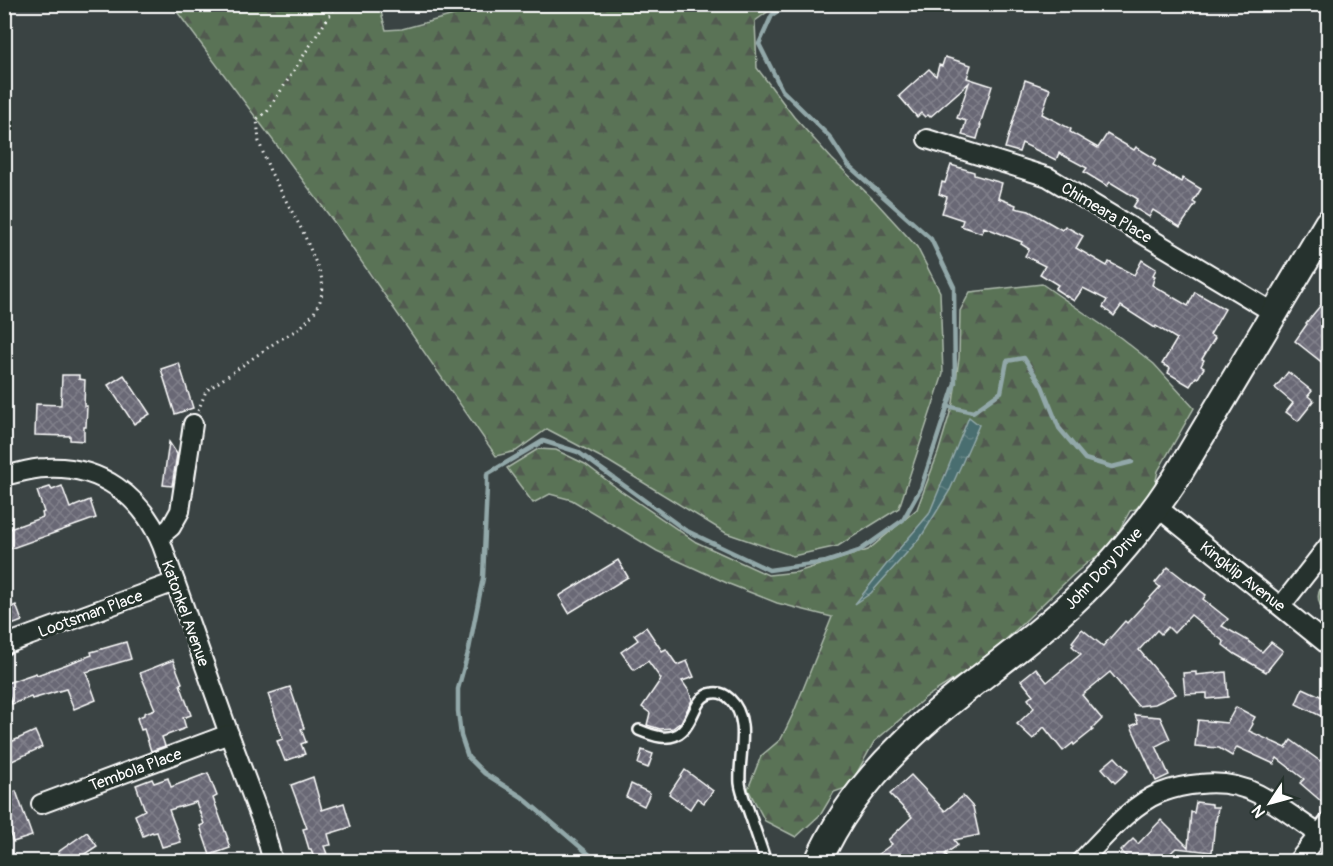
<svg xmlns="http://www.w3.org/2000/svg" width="1333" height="866" viewBox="0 0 1333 866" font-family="Pangolin,sans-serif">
<defs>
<pattern id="forest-firs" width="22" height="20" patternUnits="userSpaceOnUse" patternTransform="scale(1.5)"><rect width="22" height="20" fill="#5a7357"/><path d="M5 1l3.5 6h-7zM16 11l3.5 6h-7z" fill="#515a50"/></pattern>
<pattern id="water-ripples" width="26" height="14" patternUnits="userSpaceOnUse" patternTransform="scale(1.5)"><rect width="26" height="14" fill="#4a6e6f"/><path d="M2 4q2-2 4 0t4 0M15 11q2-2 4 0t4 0" fill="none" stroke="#658485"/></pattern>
<pattern id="building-cross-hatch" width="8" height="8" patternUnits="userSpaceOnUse" patternTransform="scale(1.5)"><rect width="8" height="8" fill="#696875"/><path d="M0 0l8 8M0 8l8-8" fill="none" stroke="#807f8a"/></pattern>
</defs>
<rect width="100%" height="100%" fill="#3a4343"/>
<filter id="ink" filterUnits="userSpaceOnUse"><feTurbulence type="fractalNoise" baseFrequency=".0167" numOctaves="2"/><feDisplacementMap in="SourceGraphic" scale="12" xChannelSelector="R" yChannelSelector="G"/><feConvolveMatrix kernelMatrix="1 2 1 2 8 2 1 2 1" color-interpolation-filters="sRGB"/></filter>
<g filter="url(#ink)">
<g fill="url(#forest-firs)" stroke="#acb9ab" stroke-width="1.5">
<path d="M172 5H379L386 30 402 29 491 5H777L755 21 757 68 794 117 832 159 875 201 917 247 940 292 943 374 899 508 838 546 793 556 726 533 608 461 547 429 516 451 496 456 334 222Z"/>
<path d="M1042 284 1121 338 1154 364 1194 408 1158 471 1151 503 1130 511 1110 547 1087 563 1073 575 997 648 961 675 926 697 874 742 849 787 834 792 821 814 796 837 765 821 748 789 761 756 781 739 793 714 832 617 777 603 729 584 657 551 572 500 550 494 533 503 507 468 538 449 556 450 585 464 621 491 696 542 768 575 797 572 868 550 917 509 938 453 953 403 959 358 960 311 970 292Z"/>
<path d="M1328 576V616C1314 601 1316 592 1328 576Z"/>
</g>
<path fill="url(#water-ripples)" stroke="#92a8a9" stroke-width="1.5" d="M969 417 979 425 950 490 921 537 871 593 855 604 893 556 929 514Z"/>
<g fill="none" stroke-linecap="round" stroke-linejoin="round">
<g stroke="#92a8a9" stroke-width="4.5">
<path d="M947 406 973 412 1001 392 1007 361 1024 358 1042 386 1059 428 1085 459 1112 467 1132 462"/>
<path d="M598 862 522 797 484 773 468 757 461 736 458 711V689L469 649 483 578 487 486V474L543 441 578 452 685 530 769 570 826 562 859 551 903 520 921 488 955 383 954 287 931 239 848 165 829 136 782 90 759 44 772 15 788 4"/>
</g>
</g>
<g fill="url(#building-cross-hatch)" stroke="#fff" stroke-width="1.5">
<path d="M945 57 971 65 967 78 992 86 980 125H981L977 139 962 135 966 121 957 118 969 83 930 117 928 115 925 117 921 113 917 117 899 96 929 69 936 76 939 65 942 66Z"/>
<path d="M1025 80 1050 89 1042 114 1071 129 1070 132 1098 148 1107 134 1134 150 1136 147 1156 159 1153 165 1181 182 1183 178 1201 189 1193 202 1196 204 1180 227 1153 210 1149 217 1133 207 1138 199 1110 182 1107 186 1084 172 1087 168 1059 153 1056 160 1022 143 1019 152 1005 148Z"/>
<path d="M951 165 974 172V175L1002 183 998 198 1016 205 1015 208 1029 211 1062 230 1065 226 1083 236 1076 248 1107 266 1109 262 1134 275 1142 260 1156 269 1153 275 1155 276 1152 285 1188 306 1195 292 1225 309 1210 335 1215 338 1202 359 1204 360 1201 366 1204 368 1198 378 1196 377 1190 386 1168 373 1170 368 1162 364 1177 339 1156 326 1155 328 1121 306 1114 316 1103 307 1107 300 1083 288 1074 301 1055 289 1058 285 1040 274 1045 266 1025 256 1029 249 1021 244 1022 242 984 227 982 233 961 226 963 220 942 213 947 197 939 194 942 182 945 183Z"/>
<path d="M1320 306 1329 313V368L1295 341 1307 324 1306 323Z"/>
<path d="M179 363 193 408 175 414 161 369Z"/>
<path d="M1288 372 1312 391 1308 396 1314 401 1298 421 1286 412 1293 403 1275 388Z"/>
<path d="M62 375H79V379L85 380 84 406H87L86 427H84V441L70 440V436L35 435 36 404 61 405Z"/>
<path d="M124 375 150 414 134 424 108 385Z"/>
<path d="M169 442 177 454 172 486 163 485Z"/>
<path d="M62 486 70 508 90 500 96 518 4 551V531L43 517 42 513 44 512 37 491 50 487 52 490Z"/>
<path d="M618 560 628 577 569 613 559 596Z"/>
<path d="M1168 567 1191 585V584L1206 595 1203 599 1228 619 1222 626 1247 640 1262 652 1271 642 1283 651 1266 672 1235 654 1223 645 1224 642 1191 615 1174 633 1168 627 1161 634 1157 630 1139 650 1176 694 1155 704 1138 706 1110 672 1082 695 1102 719 1092 729 1093 730 1074 745 1073 743 1063 751 1044 727 1033 739 1017 724 1034 708 1028 699 1033 695 1021 680 1036 668 1047 682 1081 654 1072 646 1074 644 1072 642 1082 629 1103 646 1125 621 1127 623 1160 587 1155 583Z"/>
<path d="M16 605 22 621 4 628V610Z"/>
<path d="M646 627 662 651 666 649 677 665 687 661 694 677 682 681 689 691 692 700 681 722 673 728 660 729 647 725 650 713 642 707 661 679 648 661 634 670 621 652 638 640 634 635Z"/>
<path d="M126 642 131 659 86 672 96 700 74 709 66 689 32 699 31 697 12 704 4 684 36 673 37 675 92 655 91 652Z"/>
<path d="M173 660 182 683 180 684 191 715 183 718 186 728 162 737 165 746 151 751 144 729 141 730 137 718 144 715V713L155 709 140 673Z"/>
<path d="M1196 672V675L1226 672 1228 697 1207 699V693L1185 694 1183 673Z"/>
<path d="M290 687 304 728 301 729 306 742 301 744 305 754 285 761 277 741 283 739 268 694Z"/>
<path d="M1303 688 1329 700V720L1296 704Z"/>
<path d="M1236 707 1255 717 1252 722 1253 724 1249 731 1286 748 1291 740 1320 761 1329 751V794L1322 802 1300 783 1304 779 1277 758 1274 764 1237 747 1232 756 1219 748 1195 746 1198 720 1227 723Z"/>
<path d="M1135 715 1160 717 1170 739 1156 746 1169 775 1156 781 1131 726 1138 723Z"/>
<path d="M35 731 42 747 10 762 4 751V745Z"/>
<path d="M642 750 653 754 648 768 638 764Z"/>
<path d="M1115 757 1128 771 1115 783 1102 768Z"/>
<path d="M685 770 713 791 704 803 697 798 690 809 669 794Z"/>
<path d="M208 773 217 796 213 798 228 839H227L230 848 210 855 200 826 204 824 196 802 169 810 181 842 162 847 157 832 153 833 152 832 143 836 135 815 145 810 136 785 152 779 154 783 168 778 171 787Z"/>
<path d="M911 775 945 811 963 796 973 807 979 835 954 840 958 845 945 854 952 861H869L892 844 888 840 912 817 890 794Z"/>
<path d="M313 777 322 810 344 803 351 827 328 834 331 845 324 846 327 854 314 858 311 849H309L303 829 307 828 291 785Z"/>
<path d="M631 784 650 793 644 806 626 797Z"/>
<path d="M16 791 32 836 13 842 4 817V795Z"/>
<path d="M1196 802 1212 804V807H1218L1216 821H1215L1212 852 1176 848 1162 861H1131L1121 851 1133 839 1138 844 1161 820 1188 847 1191 812 1194 813Z"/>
<path d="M87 832 97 846 74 861H64L58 852Z"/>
</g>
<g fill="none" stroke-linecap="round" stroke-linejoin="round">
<g stroke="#fff" stroke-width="14">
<path id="lane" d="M639 730C646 733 654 736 661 737 697 741 688 696 713 693 720 692 725 694 730 699 752 720 738 756 740 783 741 792 745 801 748 809 754 827 760 844 766 862"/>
</g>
<g stroke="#fff" stroke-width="22">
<g id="street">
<path d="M927 139 1048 177 1274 313"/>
<path d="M4 476C18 473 32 468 46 468 100 465 142 496 162 545L229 734 263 825 273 862"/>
<path d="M1157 507 1328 645"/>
<path d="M159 537 171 527 180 511 193 424"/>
<path d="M1281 606 1328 546"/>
<path d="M4 645 175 582"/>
<path d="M41 804 229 734"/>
<path d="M1080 862C1103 839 1130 805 1160 793 1173 788 1186 785 1200 784 1219 782 1240 785 1258 794 1279 805 1299 821 1319 834"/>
<path d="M1297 862 1328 823"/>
</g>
</g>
<g stroke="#fff" stroke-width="30">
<path id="secondary" d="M818 862C837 818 869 777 903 744 948 698 1005 662 1054 619 1102 578 1141 531 1176 478L1328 223"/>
</g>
<path stroke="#fff" stroke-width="3" stroke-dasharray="1.5 4.5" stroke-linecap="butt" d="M198 411 206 391 276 342 300 328 314 313 320 301 323 288 321 275 303 232 270 171 259 142 257 119 267 112 337 4"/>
<use href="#lane" stroke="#26332d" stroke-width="9"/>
<use href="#street" stroke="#26332d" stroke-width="18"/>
<use href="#secondary" stroke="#26332d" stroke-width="26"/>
</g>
</g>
<g text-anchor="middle" stroke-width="6" stroke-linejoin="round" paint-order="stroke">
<g font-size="16" fill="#fff" stroke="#26332d">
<text transform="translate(1107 212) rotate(31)" y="6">Chimeara Place</text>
<text transform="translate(1103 568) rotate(-47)" y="6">John Dory Drive</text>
<text transform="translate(1243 576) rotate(38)" y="6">Kingklip Avenue</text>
<text transform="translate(90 613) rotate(-20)" y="6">Lootsman Place</text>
<text transform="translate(186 613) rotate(70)" y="6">Katonkel Avenue</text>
<text transform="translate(135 769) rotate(-20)" y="6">Tembola Place</text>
</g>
</g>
<rect width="1333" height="866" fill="none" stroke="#26332d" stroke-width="24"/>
<rect x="12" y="12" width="1309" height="842" fill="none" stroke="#fff" stroke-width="2" filter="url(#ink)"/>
<g transform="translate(1270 803) rotate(234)" stroke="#26332d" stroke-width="4.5" paint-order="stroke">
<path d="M0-4.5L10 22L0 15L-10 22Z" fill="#ffffff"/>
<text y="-9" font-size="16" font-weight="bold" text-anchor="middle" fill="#ffffff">N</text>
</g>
</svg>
